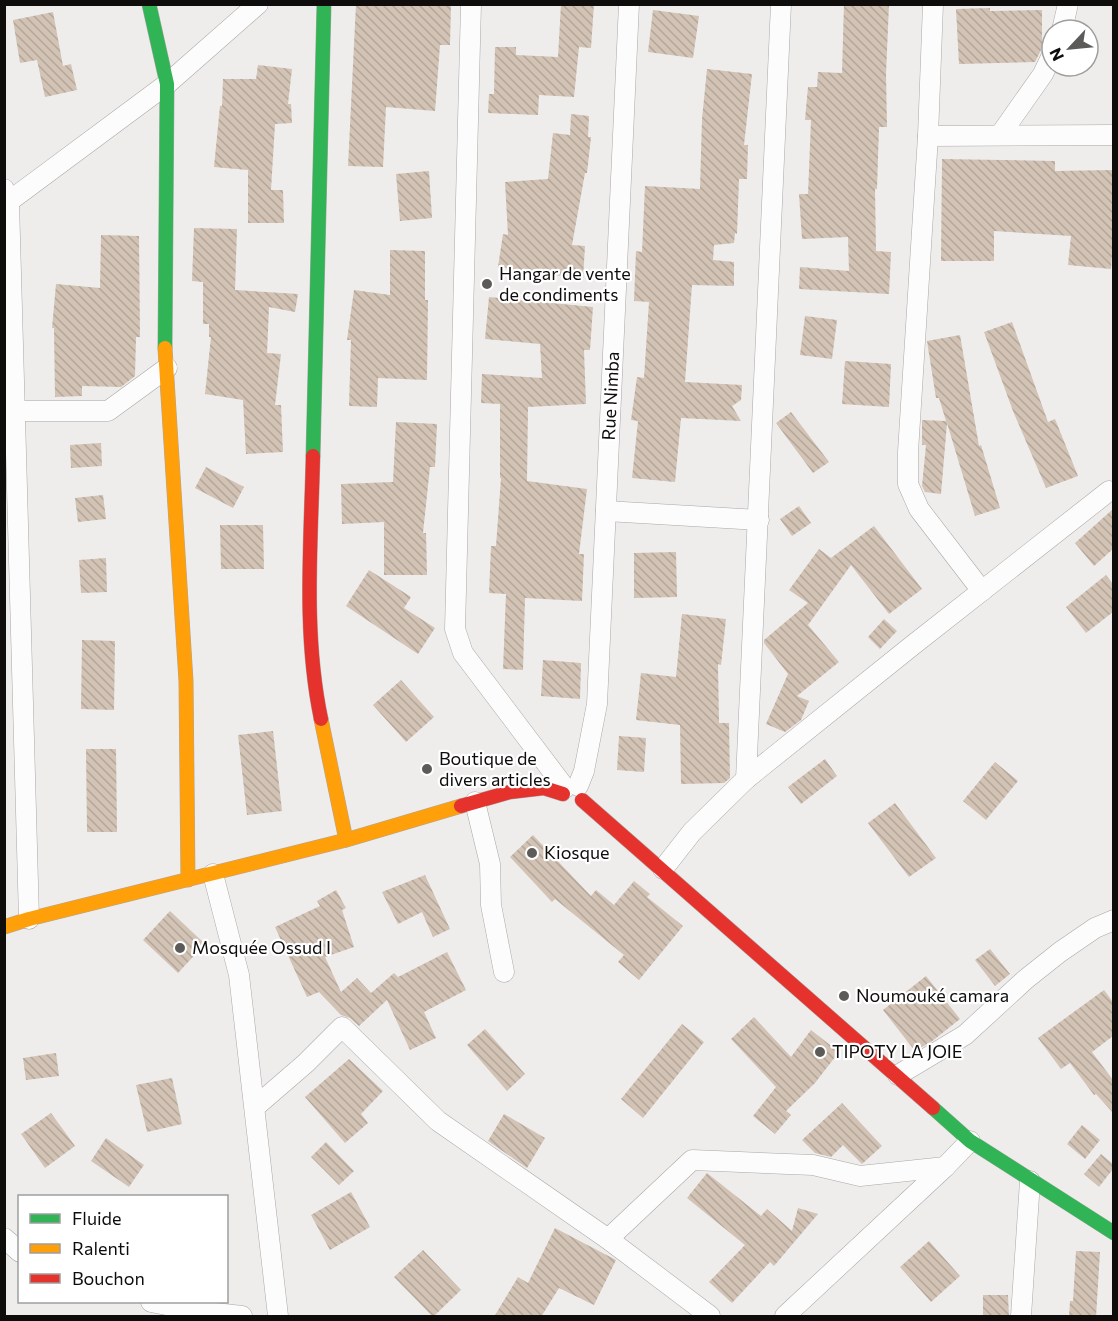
<svg xmlns="http://www.w3.org/2000/svg" width="1118" height="1321" viewBox="0 0 1118 1321" font-family="Commissioner,sans-serif">
<defs>
<pattern id="building-back-hatch" width="6" height="6" patternUnits="userSpaceOnUse" patternTransform="scale(1.5)"><rect width="6" height="6" fill="#d2c3b5"/><path d="M-1 5l2 2M0 0l6 6M5-1l2 2" fill="none" stroke="#b3a69a"/></pattern>
</defs>
<rect width="100%" height="100%" fill="#efedeb"/>
<g fill="url(#building-back-hatch)">
<path d="M356 4H451L450 45H440L435 111 386 107 383 167 348 166Z"/>
<path d="M561 4H594L591 48 579 47 574 97 539 95 538 115 488 113 489 94H494L495 47H516V55L558 57Z"/>
<path d="M844 4 889 5 886 74 887 127H879L877 189H875L876 251 891 252 889 294 799 289 800 267 849 271 848 237 802 239 799 194H808L811 120H805L808 87H817L818 72 842 73Z"/>
<path d="M990 8V11L1042 10V48L1035 62 959 64 956 9Z"/>
<path d="M653 10 699 16 693 58 648 52Z"/>
<path d="M53 12 63 66 71 64 77 90 45 97 37 60 20 63 13 20Z"/>
<path d="M258 65 292 69 288 104H291L292 123 275 124 271 190H283L284 223H248V170L214 167 220 106H222L223 79H256Z"/>
<path d="M707 69 752 74 744 145H748L747 179H739L737 234 735 233 734 243 714 245 713 260 734 262V286L692 285 685 382 742 385 741 400 732 406 741 421 681 418 675 482 632 478 638 421 631 420 637 377 644 378 649 302 634 301 636 251 642 252 645 186 700 189 702 119Z"/>
<path d="M571 114 589 116 588 137H591L587 173H585L572 245 585 246 583 279 498 267 503 234 508 235 505 182 548 179 553 133 570 135Z"/>
<path d="M942 159 1055 161V171L1113 170V240L1111 269 1068 265 1071 236 994 231V261H941Z"/>
<path d="M429 171 432 218 400 221 396 174Z"/>
<path d="M194 228 237 229 235 290 298 294 295 312 269 307 267 353 281 354 275 405H281L283 452 246 454 243 400 205 394 211 337H209V324H203V282L192 281Z"/>
<path d="M101 235 139 236 140 337H136L135 376 121 387 82 386V396L55 397 54 328H52L56 284 100 288Z"/>
<path d="M390 250 425 251V300H428L427 380 378 378 377 407 349 406 351 340H347L354 290 390 295Z"/>
<path d="M489 297 593 307 590 350H584L586 404 528 407 527 481 587 489 579 554H584L582 601 525 598 523 670 503 669 506 594 489 593 491 546H496L501 478H500V404L481 403 482 374 542 378 540 344 485 339Z"/>
<path d="M805 316 837 320 832 359 800 355Z"/>
<path d="M1012 322 1048 422 1055 419 1078 476 1046 488 1013 411 984 332Z"/>
<path d="M960 335 979 446 981 445 1000 508 975 516 947 423 941 494 925 492 922 486 926 445H922V420L946 421 939 398H936L927 341Z"/>
<path d="M845 361 891 364 889 407 842 404Z"/>
<path d="M791 412 829 462 813 473 776 423Z"/>
<path d="M396 422 437 424 435 467H430L423 533H426L427 575H384V522L342 524 341 484 393 482Z"/>
<path d="M101 443 102 466 71 468 70 445Z"/>
<path d="M206 467 244 487 233 508 195 488Z"/>
<path d="M103 495 106 519 78 522 75 498Z"/>
<path d="M799 506 811 523 792 536 780 519Z"/>
<path d="M1113 509V549L1094 566 1075 543Z"/>
<path d="M220 525H263L264 569H221Z"/>
<path d="M874 526 922 589 889 614 851 565 808 625 839 662 797 696 809 701 801 720 785 732 766 724 788 674 764 643V640L808 603 789 590 819 549 831 558Z"/>
<path d="M676 552 677 597 634 598V553Z"/>
<path d="M106 558 107 592 81 593 79 560Z"/>
<path d="M369 570 411 597 404 608 435 628 418 654 346 606Z"/>
<path d="M1106 575 1113 584V612L1086 633 1066 607Z"/>
<path d="M682 614 726 619 721 665 718 664 719 723H729L730 778 724 783 681 784 680 725 636 720 641 673 676 677Z"/>
<path d="M884 619 897 631 880 649 868 637Z"/>
<path d="M82 640 115 641 114 710 81 709Z"/>
<path d="M543 660 581 663 580 699 541 696Z"/>
<path d="M401 680 434 717 406 742 373 705Z"/>
<path d="M273 731 282 811 247 815 238 735Z"/>
<path d="M619 736 646 738 644 772 617 770Z"/>
<path d="M86 749H116L117 832H87Z"/>
<path d="M825 759 837 776 801 804 788 787Z"/>
<path d="M995 762 1018 781 986 820 963 801Z"/>
<path d="M895 803 936 858 909 877 868 823Z"/>
<path d="M533 835 591 896 596 890 614 905 634 881 650 894 647 897 683 926 639 980 618 962 624 955 555 899 552 902 510 857Z"/>
<path d="M425 875 450 929 433 937 422 912 398 924 382 892Z"/>
<path d="M336 890 346 908 342 910 354 947 325 957 341 992 357 978 371 993 394 973 398 977 447 952 466 990 424 1012 436 1038 410 1050 387 1000 359 1026 350 1018 341 1015 319 992 307 997 275 927 320 906 317 901Z"/>
<path d="M170 911 205 944 178 973 143 940Z"/>
<path d="M990 949 1010 974 995 986 975 960Z"/>
<path d="M926 976 960 1019 931 1042 915 1051 883 1010Z"/>
<path d="M1104 990 1113 1002V1036L1092 1052 1113 1080V1113L1096 1094 1094 1095 1070 1063 1061 1069 1038 1038Z"/>
<path d="M754 1017 791 1057 811 1030 839 1052 815 1083 786 1111 791 1115 775 1134 753 1116 776 1087 731 1039Z"/>
<path d="M682 1024 704 1042 643 1118 621 1099Z"/>
<path d="M485 1029 525 1074 507 1091 467 1045Z"/>
<path d="M56 1053 59 1076 26 1080 23 1058Z"/>
<path d="M349 1059 383 1091 361 1114 368 1123 345 1143 305 1097Z"/>
<path d="M172 1078 182 1124 147 1132 136 1085Z"/>
<path d="M842 1103 882 1146 862 1164 843 1145 831 1157 815 1153 802 1140Z"/>
<path d="M51 1113 75 1146 45 1168 21 1134Z"/>
<path d="M504 1114 545 1138 527 1168 488 1141Z"/>
<path d="M1082 1125 1100 1140 1085 1159 1067 1144Z"/>
<path d="M106 1138 144 1165 129 1187 91 1161Z"/>
<path d="M326 1142 354 1171 339 1185 311 1157Z"/>
<path d="M1101 1154 1113 1164V1169L1099 1187 1084 1174Z"/>
<path d="M707 1173 761 1216 767 1209 792 1231 798 1208 818 1214 774 1266 770 1262 732 1303 709 1282 745 1245 687 1198Z"/>
<path d="M351 1192 370 1227 330 1250 311 1215Z"/>
<path d="M555 1228 616 1260 594 1305 559 1288 541 1317H494L518 1277 528 1283Z"/>
<path d="M929 1241 960 1276 931 1302 900 1267Z"/>
<path d="M423 1250 461 1290 433 1317 394 1277Z"/>
<path d="M1076 1251 1100 1252 1096 1317H1069L1070 1301H1073Z"/>
<path d="M983 1295H1008L1009 1317H983Z"/>
</g>
<g fill="none" stroke-linecap="round" stroke-linejoin="round">
<g stroke="#aaa8a6" stroke-width="21">
<g id="street">
<path d="M471 4 455 629 463 653 565 788"/>
<path d="M933 4 928 136 908 452V484L919 509 982 591"/>
<path d="M1062 30 1068 4"/>
<path d="M1000 135 1043 74 1052 55"/>
<path d="M928 136 1114 135"/>
<path d="M4 189 9 202 29 919"/>
<path d="M4 205 167 84 258 4"/>
<path d="M15 411H108L167 368"/>
<path d="M606 511 759 520"/>
<path d="M746 779 781 4"/>
<path d="M578 786 584 771 597 704 629 4"/>
<path d="M475 802 490 864 491 905 504 972"/>
<path d="M663 869 692 832 746 779 913 645 1109 491"/>
<path d="M213 874 239 975 278 1316"/>
<path d="M898 1075 965 1035 1026 979 1060 952 1095 928 1114 920"/>
<path d="M255 1107 306 1063 342 1027 438 1121 608 1239 710 1316"/>
<path d="M4 1238 20 1252"/>
<path d="M608 1239 692 1160 813 1165 860 1176 945 1167"/>
<path d="M151 1302 197 1311 242 1316"/>
<path d="M785 1316 945 1167 970 1141"/>
<path d="M1021 1316 1030 1181"/>
</g>
</g>
<g stroke="#aaa8a6" stroke-width="15">
<g id="fast">
<path d="M149 4 167 84 165 348"/>
<path d="M313 456 324 4"/>
<path d="M933 1108 970 1141 1114 1233"/>
</g>
</g>
<g stroke="#aaa8a6" stroke-width="15">
<g id="slow">
<path d="M165 348 186 681 188 880"/>
<path d="M321 719 346 840"/>
<path d="M4 927 29 919 346 840 461 806"/>
</g>
</g>
<g stroke="#aaa8a6" stroke-width="15">
<g id="jam">
<path d="M313 456C311 544 303 633 321 719"/>
<path d="M582 800 933 1108"/>
<path d="M461 806 510 792 544 788 563 794"/>
</g>
</g>
<use href="#street" stroke="#fdfcfc" stroke-width="20"/>
<use href="#fast" stroke="#30b455" stroke-width="14"/>
<use href="#slow" stroke="#ff9f0a" stroke-width="14"/>
<use href="#jam" stroke="#e5322d" stroke-width="14"/>
</g>
<g fill="#5d5b5a" stroke="#fff" stroke-width="2">
<circle cx="487" cy="284" r="6"/>
<circle cx="427" cy="769" r="6"/>
<circle cx="532" cy="853" r="6"/>
<circle cx="180" cy="948" r="6"/>
<circle cx="844" cy="996" r="6"/>
<circle cx="820" cy="1052" r="6"/>
</g>
<g text-anchor="middle" stroke-width="4.5" stroke-linejoin="round" paint-order="stroke">
<g font-size="18" fill="#0e0d0c" stroke="#fff" text-anchor="start">
<text x="499" y="280">Hangar de vente<tspan x="499" dy="21">de condiments</tspan></text>
<text x="439" y="765">Boutique de<tspan x="439" dy="21">divers articles</tspan></text>
<text x="544" y="859">Kiosque</text>
<text x="192" y="954">Mosquée Ossud I</text>
<text x="856" y="1002">Noumouké camara</text>
<text x="832" y="1058">TIPOTY LA JOIE</text>
</g>
<g font-size="18" fill="#0e0d0c" stroke="#fff">
<text transform="translate(611 396) rotate(-87)" y="6">Rue Nimba</text>
</g>
</g>
<rect width="1118" height="1321" fill="none" stroke="#0e0d0c" stroke-width="12"/>
<rect x="18" y="1195" width="210" height="108" fill="#ffffff" stroke="#9f9e9e" stroke-width="1.5"/>
<rect x="30" y="1214" width="30" height="9" fill="#30b455" stroke="#9f9e9e" stroke-width="1.5"/>
<text x="72" y="1225" font-size="18" fill="#0e0d0c">Fluide</text>
<rect x="30" y="1244" width="30" height="9" fill="#ff9f0a" stroke="#9f9e9e" stroke-width="1.5"/>
<text x="72" y="1255" font-size="18" fill="#0e0d0c">Ralenti</text>
<rect x="30" y="1274" width="30" height="9" fill="#e5322d" stroke="#9f9e9e" stroke-width="1.5"/>
<text x="72" y="1285" font-size="18" fill="#0e0d0c">Bouchon</text>
<g transform="translate(1070 48) rotate(244)"><circle r="28" fill="#ffffff" stroke="#9f9e9e" stroke-width="1.5"/>
<path d="M0-4.5L10 22L0 15L-10 22Z" fill="#5d5b5a"/>
<text y="-9" font-size="16" font-weight="bold" text-anchor="middle" fill="#0e0d0c">N</text>
</g>
</svg>
